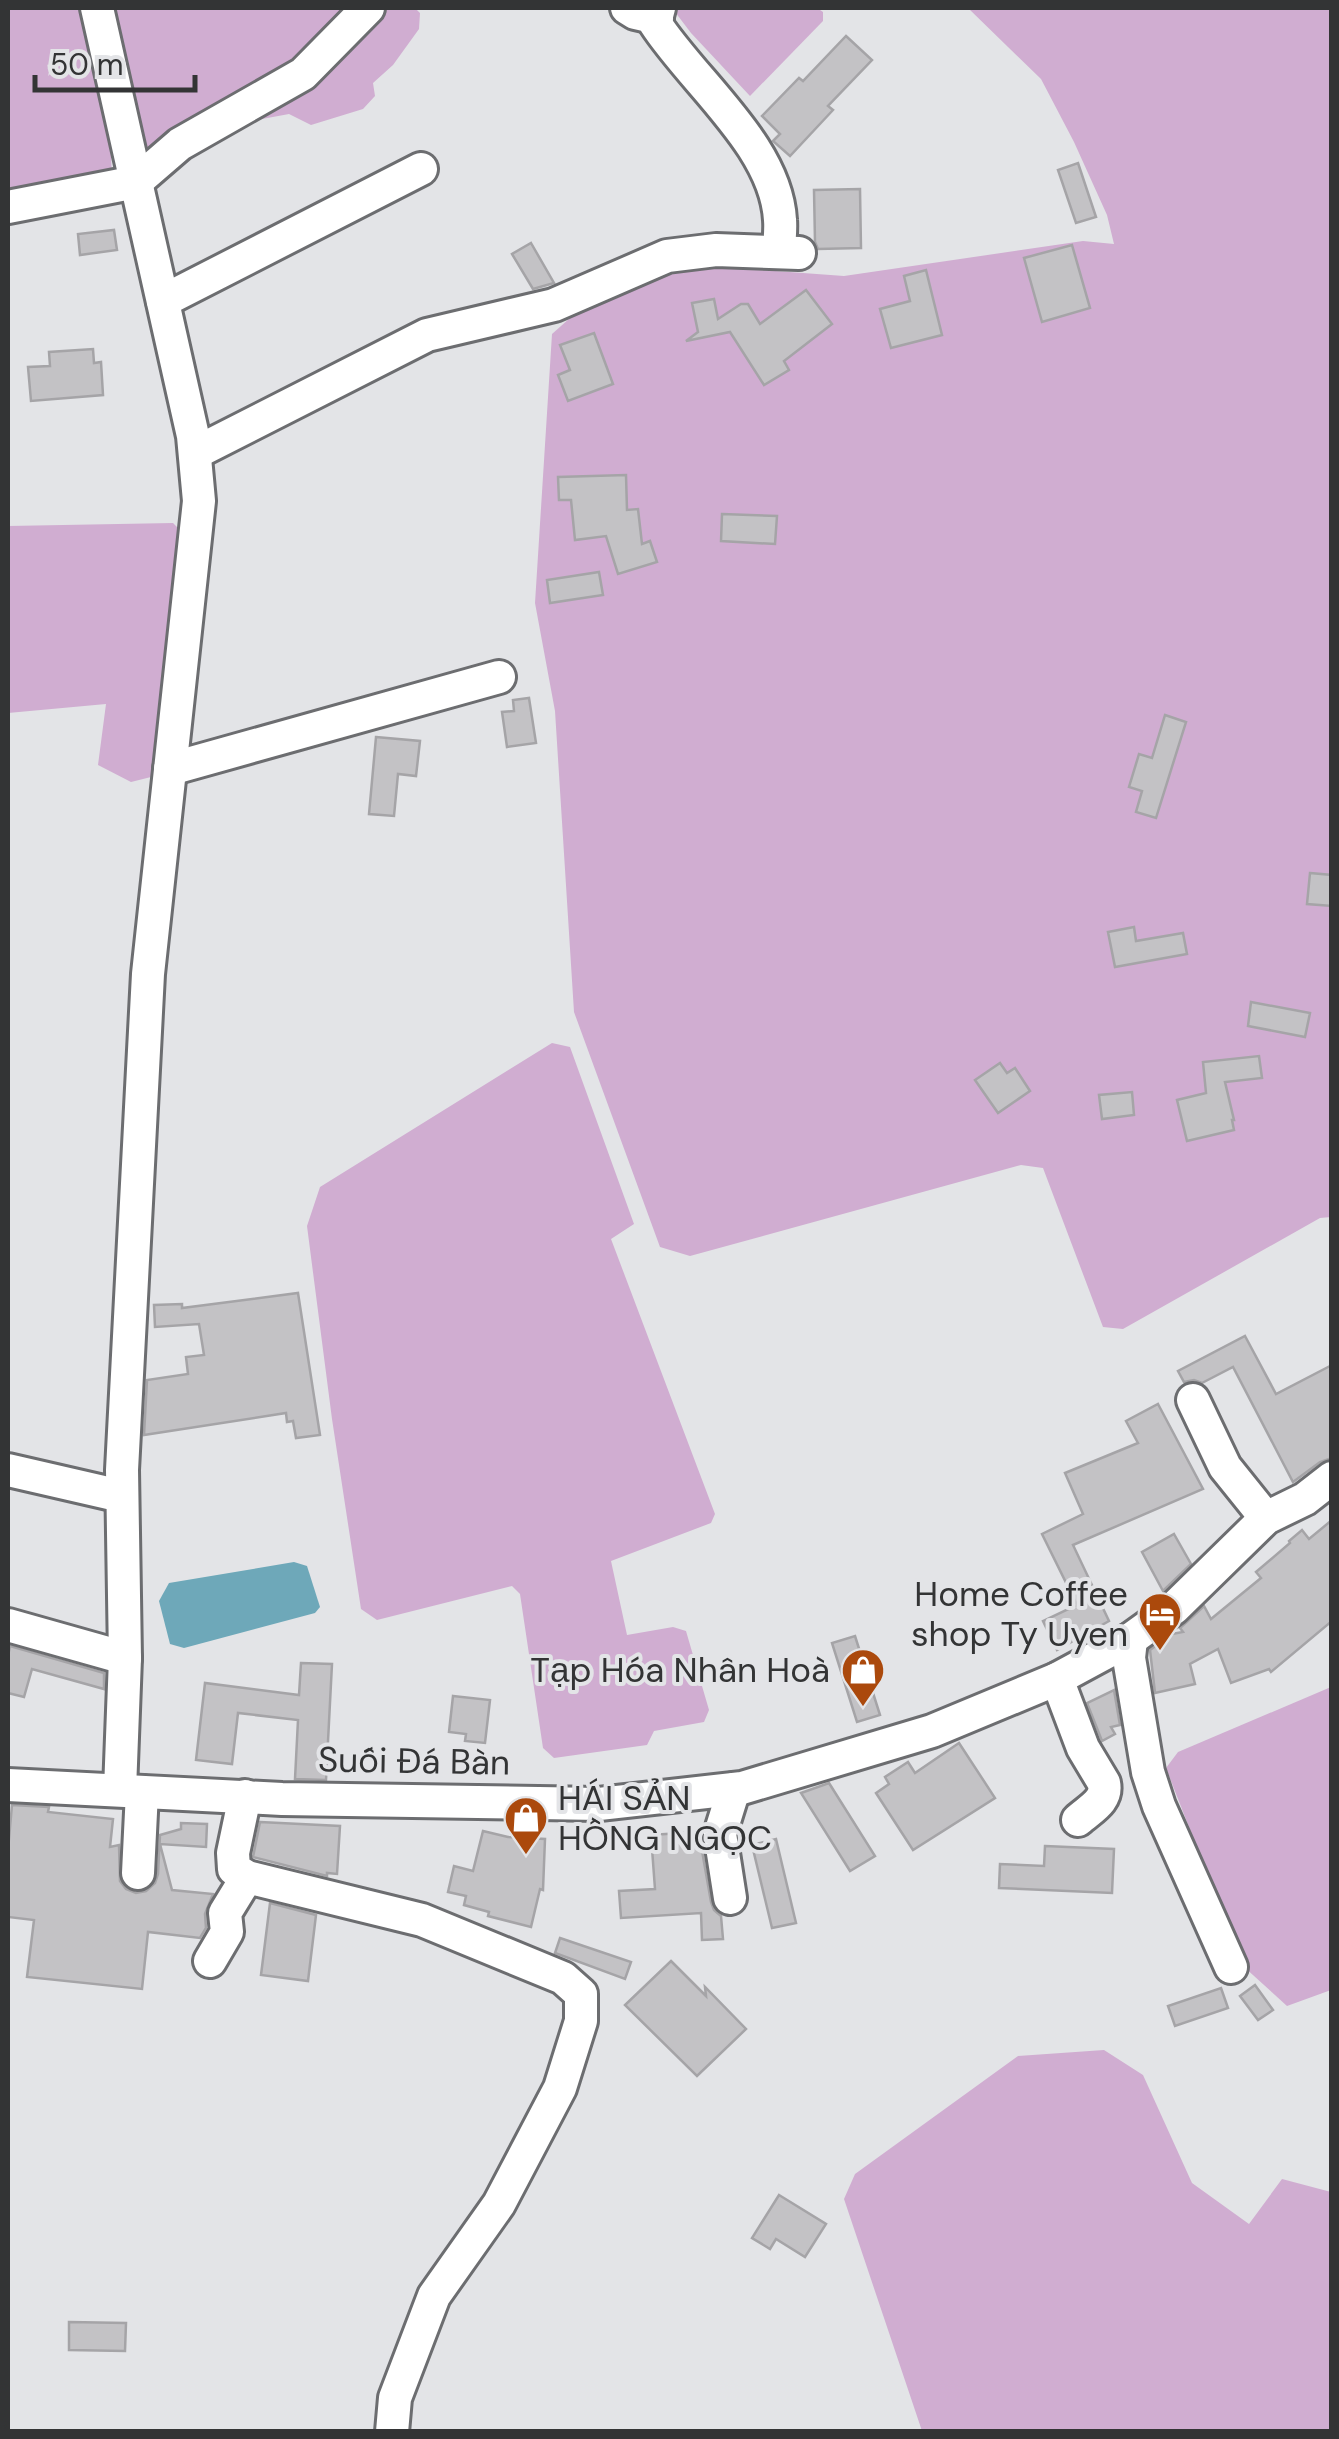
<svg xmlns="http://www.w3.org/2000/svg" width="1339" height="2439" viewBox="0 0 1339 2439" font-family="'DM Sans',sans-serif">
<rect width="100%" height="100%" fill="#e3e4e7"/>
<g fill="#d0add1">
<path d="M8 8H84L117 121 110 140 112 175 8 205Z"/>
<path d="M100 8H415L420 13 419 29 393 65 373 83 375 96 363 109 311 125 289 114 240 123 178 159 148 186Z"/>
<path d="M672 8H817L823 12V21L750 96 691 33Z"/>
<path d="M968 8H1331V1217L1320 1218 1123 1329 1103 1327 1043 1168 1021 1165 690 1256 660 1247 574 1012 555 711 535 603 552 334 588 302 670 272 723 267 844 276 1083 241 1114 244 1107 215 1074 142 1041 79Z"/>
<path d="M173 523 188 538 159 775 131 782 98 765 106 704 8 713V526Z"/>
<path d="M552 1043 570 1047 634 1224 611 1239 715 1514 711 1523 611 1561 627 1635 673 1627 686 1631 709 1710 704 1722 654 1731 647 1745 554 1758 543 1748 520 1594 512 1586 377 1620 361 1609 332 1419 307 1226 320 1187Z"/>
<path d="M1331 1687V1990L1287 2006 1243 1966 1166 1768 1178 1752Z"/>
<path d="M1104 2050 1143 2075 1192 2183 1249 2224 1282 2179 1331 2192V2431H922L844 2199 855 2174 1018 2056Z"/>
</g>
<path fill="#6ea8b9" d="M294 1562 307 1566 320 1607 315 1613 184 1648 170 1644 159 1601 169 1583Z"/>
<g fill="#c3c2c5" stroke="#a5a4a7" stroke-width="2.5">
<path d="M846 36 872 60 828 106 833 110 790 156 773 141 780 134 762 116 799 78 803 81Z"/>
<path d="M1078 163 1096 217 1076 223 1058 170Z"/>
<path d="M860 189 861 248 818 249 815 242 814 190Z"/>
<path d="M114 230 117 250 80 255 78 234Z"/>
<path d="M531 243 554 283 533 289 512 254Z"/>
<path d="M1072 245 1090 308 1042 322 1024 258Z"/>
<path d="M926 270 942 335 891 348 880 309 910 301 904 276Z"/>
<path d="M806 290 832 324 784 361 789 370 764 385 730 332 686 341 698 332 692 303 714 299 718 319 741 304H748L760 324Z"/>
<path d="M594 333 613 384 568 401 558 375 570 370 560 345Z"/>
<path d="M93 349 94 363 101 362 103 395 31 401 28 367 50 366 49 352Z"/>
<path d="M626 475 627 510 638 509 642 544 650 541 657 562 618 574 606 536 575 540 571 500H559L558 477Z"/>
<path d="M722 514 777 516 775 544 721 541Z"/>
<path d="M599 572 603 595 550 603 547 580Z"/>
<path d="M529 698 536 743 507 747 502 712 514 711 513 700Z"/>
<path d="M1165 715 1186 722 1156 818 1136 812 1142 791 1129 787 1139 754 1152 758Z"/>
<path d="M376 737 420 741 416 776 398 774 394 816 369 814Z"/>
<path d="M1310 873 1332 875V906L1307 904Z"/>
<path d="M1134 927 1136 941 1183 933 1187 954 1115 967 1108 932Z"/>
<path d="M1251 1002 1310 1013 1305 1037 1248 1026Z"/>
<path d="M1259 1056 1262 1078 1225 1082 1234 1120H1232L1234 1130 1187 1141 1177 1100 1206 1093 1203 1062Z"/>
<path d="M1000 1063 1007 1073 1015 1068 1030 1091 998 1113 975 1080Z"/>
<path d="M1132 1092 1134 1115 1102 1119 1099 1095Z"/>
<path d="M298 1293 320 1435 296 1438 293 1421 287 1422 286 1413 144 1435 147 1380 188 1374 186 1357 204 1355 199 1324 155 1327 154 1305 182 1304V1308Z"/>
<path d="M1245 1336 1276 1394 1332 1365V1458L1320 1462 1293 1482 1233 1367 1202 1383 1194 1380 1184 1382 1178 1371Z"/>
<path d="M1158 1404 1203 1489 1073 1545 1109 1621 1057 1650 1043 1621 1077 1605 1042 1534 1083 1514 1065 1473 1138 1443 1126 1421Z"/>
<path d="M1332 1520V1621L1271 1672 1269 1669 1231 1683 1218 1649 1190 1664 1195 1684 1155 1693 1150 1650 1172 1634 1183 1632 1180 1628 1204 1606 1211 1619 1261 1578 1256 1572 1290 1543 1289 1541 1302 1530 1309 1539Z"/>
<path d="M1174 1534 1191 1564 1163 1591 1142 1552Z"/>
<path d="M855 1636 880 1715 857 1722 832 1643Z"/>
<path d="M10 1646 104 1673V1689L32 1669 24 1697 8 1693V1656Z"/>
<path d="M301 1663 332 1664 326 1780 295 1779 298 1720 238 1713 232 1764 196 1760 205 1683 299 1695Z"/>
<path d="M1114 1690 1120 1725 1111 1727 1115 1734 1102 1741 1087 1703Z"/>
<path d="M453 1696 490 1700 485 1743 465 1741 466 1734 449 1732Z"/>
<path d="M959 1743 995 1798 913 1850 876 1793 889 1784 885 1777 908 1762 915 1773Z"/>
<path d="M829 1783 875 1856 850 1871 801 1793Z"/>
<path d="M12 1805 49 1807 48 1812 113 1819 110 1847 119 1845 120 1881 126 1889 136 1893 146 1891 155 1883 158 1874 160 1835 181 1829V1823L207 1824 206 1847 160 1844 172 1890 213 1894 205 1914 206 1928 200 1938 148 1932 142 1989 27 1977 34 1920 8 1917V1850Z"/>
<path d="M260 1822 340 1826 337 1874 327 1873V1876L253 1857Z"/>
<path d="M483 1831 508 1837 545 1839 543 1890 540 1889 531 1927 488 1916 489 1912 464 1905 466 1896 448 1892 454 1866 473 1871Z"/>
<path d="M696 1832V1845H701L711 1902 714 1910 721 1916 723 1939 702 1940 701 1913 621 1918 619 1891 655 1889 651 1835Z"/>
<path d="M776 1839 796 1923 772 1928 752 1845Z"/>
<path d="M1045 1846 1114 1849 1112 1893 999 1888 1000 1864 1044 1866Z"/>
<path d="M270 1903 316 1915 308 1981 261 1975Z"/>
<path d="M560 1938 631 1962 625 1979 555 1953Z"/>
<path d="M671 1961 706 1996 705 1987 746 2029 697 2076 625 2005Z"/>
<path d="M1255 1985 1273 2010 1258 2020 1240 1996Z"/>
<path d="M1221 1988 1228 2008 1175 2026 1168 2006Z"/>
<path d="M779 2195 826 2224 805 2257 776 2239 770 2249 752 2238Z"/>
<path d="M69 2322 126 2323 125 2351 69 2350Z"/>
</g>
<g fill="none" stroke-linecap="round" stroke-linejoin="round">
<g stroke="#6c6d70" stroke-width="38">
<g id="minor">
<path d="M97 8 193 436 199 501 148 974 122 1470 125 1658 120 1790"/>
<path d="M627 8 635 13 657 18"/>
<path d="M659 8 655 23C694 83 776 146 780 220 781 231 779 242 779 252"/>
<path d="M8 207 136 182 180 144 303 74 368 8"/>
<path d="M163 301 421 169"/>
<path d="M195 453 427 335 554 305 667 256 716 250 799 253"/>
<path d="M170 769 499 677"/>
<path d="M1193 1400 1225 1467 1266 1518"/>
<path d="M8 1470 121 1496"/>
<path d="M8 1625 125 1658"/>
<path d="M1131 1639 1129 1658 1148 1772 1159 1806 1231 1967"/>
<path d="M1057 1679 1083 1748 1104 1783C1108 1801 1090 1809 1078 1820"/>
<path d="M8 1785 282 1799 599 1804 742 1788 932 1731 1057 1679 1131 1639 1174 1608 1266 1518 1305 1499 1332 1478"/>
<path d="M245 1796 233 1853 234 1869 247 1877 422 1920 563 1978 581 1994V2021L560 2088 499 2204 434 2296 395 2398 392 2432"/>
<path d="M138 1873 142 1792"/>
<path d="M730 1898 720 1834 734 1789"/>
<path d="M210 1961 227 1932 225 1913 247 1877"/>
</g>
</g>
<use href="#minor" stroke="#fff" stroke-width="32"/>
</g>
<defs>
<g id="hotel-pin" transform="scale(2.25)"><path d="M0 17L-7.5 6A9.5 9.5 0 1 1 7.5 6Z" fill="#ab490c" stroke="#e3e4e7"/><path d="M-6-4.5h1.5V1H6V5H4.5V3h-9V5H-6ZM-4 0a1.8 1.8 0 1 1 3.6 0ZM.5 0V-2.5h3Q6-2.5 6 0Z" fill="#fff"/></g>
<g id="shop-pin" transform="scale(2.25)"><path d="M0 17L-7.5 6A9.5 9.5 0 1 1 7.5 6Z" fill="#ab490c" stroke="#e3e4e7"/><path d="M-5-2.5h2.3a2.7 3.5 0 0 1 5.4 0H5L5.5 6h-11ZM-1.5-2.5h3a1.5 2.3 0 0 0-3 0Z" fill="#fff"/></g>
</defs>
<g fill-rule="evenodd">
<use href="#hotel-pin" x="1160" y="1614"/>
<use href="#shop-pin" x="863" y="1670"/>
<use href="#shop-pin" x="526" y="1818"/>
</g>
<g text-anchor="middle" stroke-width="8" stroke-linejoin="round" paint-order="stroke">
<g font-size="35" fill="#333435" stroke="#e3e4e7" text-anchor="end">
<text x="1128" y="1606">Home Coffee<tspan x="1128" dy="40">shop Ty Uyen</tspan></text>
<text x="830" y="1682">Tạp Hóa Nhân Hoà</text>
<text x="558" y="1810" text-anchor="start">HÁI SẢN<tspan x="558" dy="40">HỒNG NGỌC</tspan></text>
</g>
<g font-size="35" fill="#333435" stroke="#e3e4e7">
<text transform="translate(414 1761) rotate(1)" y="12">Suối Đá Bàn</text>
</g>
</g>
<rect width="1339" height="2439" fill="none" stroke="#333435" stroke-width="20"/>
<path d="M35 75v15h160v-15" fill="none" stroke="#333435" stroke-width="5"/>
<text x="50" y="75" font-size="30" fill="#333435" stroke="#e3e4e7" stroke-width="8" paint-order="stroke">50 m</text>
</svg>
